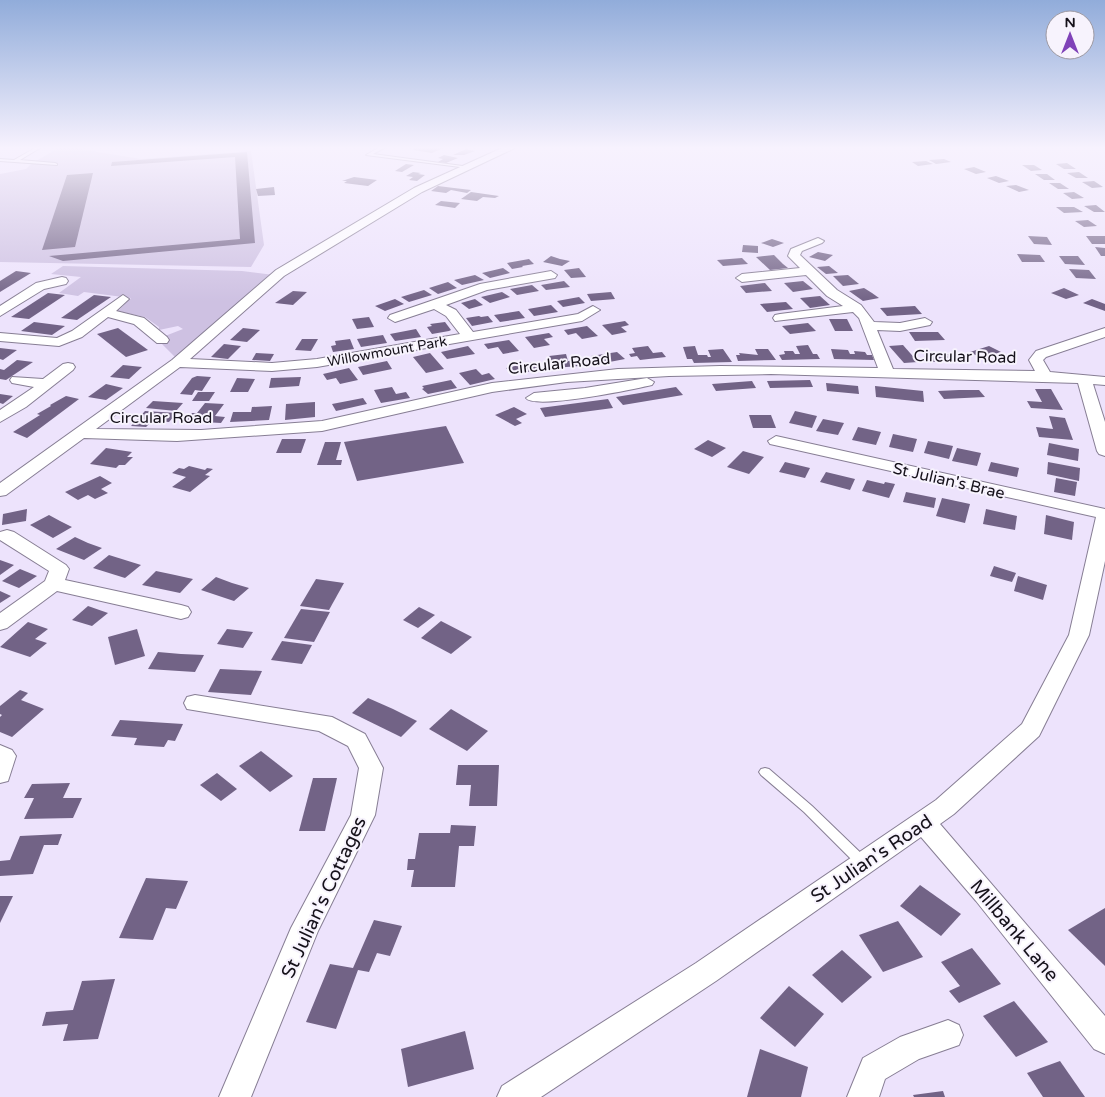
<svg xmlns="http://www.w3.org/2000/svg" width="1105" height="1097" viewBox="0 0 1105 1097" font-family="'Varela Round',sans-serif">
<rect width="100%" height="100%" fill="#ede3fc"/>
<g fill="#cec1e2">
<path d="M58 148H73L141 159 251 151 264 245 251 267 0 262V174L26 169 31 164Z"/>
<path d="M63 266 242 271 274 275 176 358 162 344 168 341 169 338 165 336 183 329 178 326 159 330V327L145 317 118 311 131 298 84 292 78 296 59 293 81 277 51 274Z"/>
</g>
<g fill="#726386">
<path d="M416 148H443L432 153 413 150Z"/>
<path d="M466 149 475 151 464 155H453Z"/>
<path d="M247 152 255 243 63 261 49 256 240 239 235 157 111 166 112 162Z"/>
<path d="M444 155 458 158 446 163 438 162 443 159 438 158Z"/>
<path d="M944 159 951 162 936 164 929 160Z"/>
<path d="M926 161 933 164 918 166 912 162Z"/>
<path d="M1067 163 1076 169H1064L1056 164Z"/>
<path d="M406 164 414 165 402 172 395 171Z"/>
<path d="M1022 165H1034L1042 170 1031 171Z"/>
<path d="M974 167 986 172 976 174 964 169Z"/>
<path d="M413 172 421 173 418 174 425 175 417 181 409 180 413 177 406 176Z"/>
<path d="M1079 172 1088 178H1076L1067 173Z"/>
<path d="M93 173 75 247 42 250 67 175Z"/>
<path d="M1035 174H1047L1055 180H1044Z"/>
<path d="M996 176 1009 181 999 183 987 178Z"/>
<path d="M354 177 377 180 368 186 344 183 347 181H342Z"/>
<path d="M1094 181 1103 187 1092 188 1082 182Z"/>
<path d="M1049 183H1060L1069 189H1058Z"/>
<path d="M1016 185 1029 190 1019 192 1006 186Z"/>
<path d="M438 186 454 188 471 190 467 193 451 190 446 193 431 191Z"/>
<path d="M274 187 275 195 258 196 256 189Z"/>
<path d="M471 192 499 196 495 198 483 197 477 201 461 199Z"/>
<path d="M1074 192 1084 198 1072 199 1063 193Z"/>
<path d="M441 201 460 203 455 208 435 205Z"/>
<path d="M1096 205 1105 212H1094L1084 206Z"/>
<path d="M1056 207H1074L1083 212 1064 213Z"/>
<path d="M1088 220 1097 226 1084 227 1075 221Z"/>
<path d="M1028 236 1047 237 1052 245 1034 244Z"/>
<path d="M1086 236H1105V244H1092Z"/>
<path d="M772 239 784 243 773 247 761 243Z"/>
<path d="M743 245 758 246V253L742 252Z"/>
<path d="M1095 247 1105 248V256H1101Z"/>
<path d="M818 252 833 255 825 261 809 257Z"/>
<path d="M1017 254 1040 255 1045 262H1022Z"/>
<path d="M774 255 783 264 788 268 770 270 756 257Z"/>
<path d="M551 256 560 259 570 261 562 266 543 262Z"/>
<path d="M1059 256H1078L1085 265 1065 264Z"/>
<path d="M742 258 748 264 723 266 717 260Z"/>
<path d="M529 259 534 264 522 266 523 267 512 269 507 263Z"/>
<path d="M829 266 838 273 826 274 817 267Z"/>
<path d="M503 268 510 273 490 278 482 273Z"/>
<path d="M579 268 586 277 571 278 564 270Z"/>
<path d="M1069 269 1089 270 1096 279 1076 278Z"/>
<path d="M16 271 31 273 0 292V281Z"/>
<path d="M475 275 484 280 462 285 454 280Z"/>
<path d="M848 275 859 284 843 286 833 276Z"/>
<path d="M564 281 570 287 546 290 541 285Z"/>
<path d="M803 281 813 289 793 292 784 283Z"/>
<path d="M448 282 457 288 438 294 429 288Z"/>
<path d="M765 283 772 291 746 293 740 286Z"/>
<path d="M532 285 539 291 517 295 510 289Z"/>
<path d="M864 288 872 293 879 298 863 301 849 291Z"/>
<path d="M1064 288 1079 295 1066 299 1051 293Z"/>
<path d="M424 290 432 295 409 302 401 297Z"/>
<path d="M293 291 307 292 293 305 275 303Z"/>
<path d="M502 292 510 297 490 303 481 297Z"/>
<path d="M611 292 615 299 591 301 587 294Z"/>
<path d="M48 293 65 295 29 319 11 317Z"/>
<path d="M94 295 111 297 77 320 61 318Z"/>
<path d="M820 296 830 305 810 308 800 298Z"/>
<path d="M579 297 585 303 563 307 557 301Z"/>
<path d="M395 299 404 304 385 311 375 306Z"/>
<path d="M475 299 483 305 469 309 461 303Z"/>
<path d="M1092 299 1105 304V311L1083 303Z"/>
<path d="M786 302 793 309 767 312 760 304Z"/>
<path d="M551 305 558 312 534 316 528 309Z"/>
<path d="M915 306 922 314 887 316 880 308Z"/>
<path d="M519 311 525 318 500 322 494 315Z"/>
<path d="M479 316 481 317 488 316 493 322 472 326 466 318Z"/>
<path d="M369 317 374 327 357 329 352 319Z"/>
<path d="M829 319H847L853 331H835Z"/>
<path d="M625 321 629 325 621 327 627 332 612 335 602 325Z"/>
<path d="M34 322 65 326 52 335 21 331Z"/>
<path d="M445 322 451 330 449 331 432 334 427 327 432 326 430 324Z"/>
<path d="M808 323 816 331 790 334 782 326Z"/>
<path d="M587 326 598 336 582 339 576 333 568 335 564 330Z"/>
<path d="M118 328 148 350 126 357 97 334Z"/>
<path d="M243 328 260 330 247 342 230 340Z"/>
<path d="M416 329 421 337 395 341 390 334Z"/>
<path d="M909 332H938L945 340 915 341Z"/>
<path d="M549 333 553 337 544 339 550 345 534 348 525 337Z"/>
<path d="M383 335 387 343 361 347 357 339Z"/>
<path d="M302 339H318L311 351 295 350Z"/>
<path d="M350 339 354 349 333 352 331 346 336 345 335 341Z"/>
<path d="M509 340 519 351 503 354 498 347 488 349 484 344Z"/>
<path d="M224 344 241 346 228 359 211 357Z"/>
<path d="M808 345 813 354H817L820 359 782 360 779 355 785 354 784 351H793L795 354H800L796 346Z"/>
<path d="M903 345 918 362 904 363 889 346Z"/>
<path d="M468 346 475 354 447 359 441 352Z"/>
<path d="M648 346 653 353 662 352 666 357 640 360 637 356 631 357 629 354 635 353 632 348Z"/>
<path d="M695 346 698 355H707L708 357H711L708 350 723 349 732 362 694 363 692 359H687L683 347Z"/>
<path d="M989 346 1001 352 981 358 970 352Z"/>
<path d="M0 348 17 350 3 360 0 359Z"/>
<path d="M755 349H768L776 360 738 361 736 355H740L739 353 758 355Z"/>
<path d="M831 349 848 350 850 354H855L854 351 865 352 867 355H872L874 360 834 359Z"/>
<path d="M617 352 625 359 599 364 591 356Z"/>
<path d="M256 353 274 354 270 361 252 360Z"/>
<path d="M430 353 444 369 426 373 413 357Z"/>
<path d="M566 354 568 361 577 360 580 366 553 368 549 356Z"/>
<path d="M928 354 944 356H948L946 354H956L958 356H964L968 362H927L924 356H929Z"/>
<path d="M17 360 33 362 6 380 0 379V369L4 370Z"/>
<path d="M387 361 392 369 363 375 358 367Z"/>
<path d="M534 362 542 369 513 375 506 368Z"/>
<path d="M123 365 142 367 129 379 110 377Z"/>
<path d="M349 368 358 380 340 384 336 378 327 380 323 374Z"/>
<path d="M476 369 482 375 489 373 495 379 470 385 459 373Z"/>
<path d="M197 376 211 377 202 391 195 390 192 395 180 394 192 378Z"/>
<path d="M301 377 299 386 269 388 271 378Z"/>
<path d="M237 378 255 379 248 392H230Z"/>
<path d="M451 380 457 388 428 394 422 389 424 388 422 386Z"/>
<path d="M810 380 813 387 770 388 767 381Z"/>
<path d="M752 381 756 388 716 391 712 384Z"/>
<path d="M826 383 858 386 859 394 827 391Z"/>
<path d="M106 384 123 388 106 400 88 397Z"/>
<path d="M875 386 923 391 924 402 876 397Z"/>
<path d="M392 387 396 394 406 392 410 398 381 403 374 390Z"/>
<path d="M676 387 683 395 623 405 616 397Z"/>
<path d="M1035 389H1051L1063 410 1031 408 1027 401 1042 402Z"/>
<path d="M959 390H979L985 397 944 399 938 391Z"/>
<path d="M198 392H215L209 401H192Z"/>
<path d="M0 394 13 396 3 404 0 403Z"/>
<path d="M66 396 79 399 27 438 13 432 40 415 37 414 51 406 50 405Z"/>
<path d="M363 398 367 404 336 411 332 404Z"/>
<path d="M608 399 613 408 545 417 540 408Z"/>
<path d="M153 401 183 403 176 411 146 408Z"/>
<path d="M315 402V417L285 420 286 404Z"/>
<path d="M205 403 224 404 215 416 225 417 221 423 186 421 192 413H197Z"/>
<path d="M272 406 269 420 230 422 233 412H251L252 407Z"/>
<path d="M514 407 527 414 516 419 522 423 515 426 495 415Z"/>
<path d="M145 411 177 413 169 422 152 421 146 427 131 426Z"/>
<path d="M795 411 817 416 812 428 789 423Z"/>
<path d="M749 415H771L776 428H753Z"/>
<path d="M1049 416 1065 418 1073 440 1039 437 1036 427 1053 429Z"/>
<path d="M823 419 844 423 838 435 816 431Z"/>
<path d="M446 426 464 463 357 481 344 442Z"/>
<path d="M858 427 881 432 876 445 852 440Z"/>
<path d="M893 434 917 439 913 452 889 447Z"/>
<path d="M282 439H306L301 453H276Z"/>
<path d="M708 440 726 448 712 457 694 449Z"/>
<path d="M928 441 953 446 949 459 924 453Z"/>
<path d="M325 442H341L336 460H342L341 465H317Z"/>
<path d="M1049 443 1079 449 1078 461 1047 455Z"/>
<path d="M106 448 132 452 127 457H133L125 465H119L116 468 90 464Z"/>
<path d="M957 448 981 453 977 466 952 461Z"/>
<path d="M743 451 764 457 749 474 727 467Z"/>
<path d="M785 462 810 468 805 478 779 472Z"/>
<path d="M991 462 1019 468 1017 477 988 471Z"/>
<path d="M1048 462 1080 468 1079 481 1047 474Z"/>
<path d="M189 466 205 470 207 468 213 469 205 475 210 476 190 492 172 487 186 477 172 473 179 468 184 469Z"/>
<path d="M826 472 855 479 850 490 820 482Z"/>
<path d="M100 476 112 483 101 489 108 493 95 499 88 495 78 500 65 492Z"/>
<path d="M1056 478 1077 482 1075 496 1054 492Z"/>
<path d="M867 480 884 484 885 482 895 484 889 498 862 491Z"/>
<path d="M906 492 936 498 934 508 903 502Z"/>
<path d="M942 498 970 504 965 523 936 516Z"/>
<path d="M27 509 26 521 2 525 3 514Z"/>
<path d="M986 509 1017 516 1015 530 983 524Z"/>
<path d="M49 515 60 521 72 527 53 538 30 525Z"/>
<path d="M1046 515 1074 522 1072 540 1044 534Z"/>
<path d="M75 537 88 543 102 548 84 560 56 549Z"/>
<path d="M109 555 141 565 125 578 93 568Z"/>
<path d="M0 560 14 565 0 575Z"/>
<path d="M994 566 1016 573 1012 582 990 576Z"/>
<path d="M20 569 37 576 19 588 2 581Z"/>
<path d="M156 571 175 575 193 579 180 593 142 585Z"/>
<path d="M1018 576 1047 585 1043 600 1014 591Z"/>
<path d="M216 577 232 583 249 588 234 601 201 590Z"/>
<path d="M316 579 344 583 329 610 300 606Z"/>
<path d="M0 591 11 596 0 603Z"/>
<path d="M88 606 108 613 92 626 72 620Z"/>
<path d="M419 607 435 615 418 628 403 620Z"/>
<path d="M301 609 330 612 314 642 284 638Z"/>
<path d="M441 621 472 637 451 654 421 638Z"/>
<path d="M28 622 48 629 35 639 47 643 30 657 0 647Z"/>
<path d="M137 629 145 656 115 665 108 637Z"/>
<path d="M227 629 253 632 243 648 217 644Z"/>
<path d="M282 641 312 645 302 664 271 660Z"/>
<path d="M158 652 181 654 204 655 195 672 148 669Z"/>
<path d="M220 669 262 671 251 695 208 692Z"/>
<path d="M20 690 28 693 21 700 44 709 12 737 0 732V717L2 715 0 714V706Z"/>
<path d="M368 698 393 709 417 721 401 737 352 713Z"/>
<path d="M451 709 488 731 467 751 429 729Z"/>
<path d="M120 720 183 724 175 741 168 740 164 747 134 745 137 738 111 736Z"/>
<path d="M261 751 293 776 270 792 239 766Z"/>
<path d="M458 765H499L497 806H469L471 785H456Z"/>
<path d="M217 773 237 789 221 801 200 785Z"/>
<path d="M313 778H337L325 831H299Z"/>
<path d="M70 783 63 798H82L73 818 24 819 34 798H24L32 784Z"/>
<path d="M451 825 476 826 474 846H459L455 887H411L414 870H407L408 859H415L419 833H450Z"/>
<path d="M62 834 58 845H44L33 874 0 876V861L10 860 20 836Z"/>
<path d="M146 878 188 881 176 909 166 908 153 940 119 938Z"/>
<path d="M920 885 961 914 941 936 900 906Z"/>
<path d="M0 896H13L0 923Z"/>
<path d="M1105 908V966L1068 930Z"/>
<path d="M374 920 402 926 390 956 377 953 369 972 358 970 336 1029 306 1022 330 964 353 968Z"/>
<path d="M898 921 923 957 883 972 859 935Z"/>
<path d="M972 948 1001 984 959 1003 949 991 960 986 941 962Z"/>
<path d="M842 950 872 977 842 1003 812 975Z"/>
<path d="M115 979 98 1039 63 1041 68 1024 42 1026 46 1012 73 1010 82 981Z"/>
<path d="M789 986 824 1014 795 1047 760 1018Z"/>
<path d="M1014 1001 1048 1042 1016 1057 983 1016Z"/>
<path d="M465 1031 474 1069 408 1087 401 1049Z"/>
<path d="M760 1049 808 1067 801 1097H747Z"/>
<path d="M1060 1061 1085 1097H1043L1027 1073Z"/>
<path d="M943 1091 945 1097H914L913 1095Z"/>
</g>
<g fill="none" stroke-linecap="round" stroke-linejoin="round">
<g stroke="#877e94" stroke-width="2">
<g id="lane">
<path d="M35 148H40L20 160 55 163 57 164V165L0 161V159L14 160Z"/>
<path d="M378 148H384L373 154 470 167 468 168 366 155Z"/>
<path d="M765 768 769 769 812 806 867 859 869 863 867 867 863 868 859 867 804 812 761 775 759 772 761 769Z"/>
</g>
</g>
<g stroke="#877e94" stroke-width="2">
<g id="street">
<path d="M502 148H515L422 192 284 276 190 359 272 363 317 359 460 334 446 316 434 309 395 322 388 318 390 315 480 284 551 271 557 275 555 278 487 290 446 305 456 310 473 332 578 314 593 306 600 310 582 321 317 367 272 371 180 367 96 429 201 430 322 421 492 383 618 369 720 366 878 368 859 318 853 312 775 321 773 318 775 315 780 314 843 306 827 296 806 275 742 282 736 278 742 274 800 268 788 256 791 249 818 238 824 241 822 243 802 251 800 255 837 290 861 305 874 322 900 323 925 318 932 322 930 325 900 331 877 330 893 369 1035 371 1029 360 1036 351 1105 328V337L1046 357 1043 360 1050 372 1105 377V385L1093 384 1105 422V456L1099 454 1097 451 1078 383 771 374 669 376 567 382 492 392 322 431 177 441 84 438 6 495 0 496V483L172 360 276 270 414 188Z"/>
<path d="M62 277 66 278 68 281 66 284 44 289 0 316V306L36 283Z"/>
<path d="M123 295 129 299 116 311 144 318 167 337 169 340 167 343H157L134 324 108 317 82 337 59 346 0 341V333L57 338 72 331Z"/>
<path d="M68 363 73 364 75 367 73 370 26 407 0 422V410L34 387 12 383 10 380 12 377 43 379 63 364Z"/>
<path d="M647 378 654 382 652 385C635 389 534 410 526 398L534 393 585 388Z"/>
<path d="M776 436 1105 509V561L1089 635 1042 730 1039 736 954 814 940 824 1105 1016V1054L1094 1049 976 901 921 837 716 981 541 1097H497L502 1086 696 963 936 800 1022 724 1069 635 1096 517 770 444 768 441Z"/>
<path d="M7 530 14 532 66 565 69 569 65 580 181 605 188 607 191 612 188 617 181 619 57 591 7 628 0 630V613L45 581 49 571 0 540V532Z"/>
<path d="M195 695 332 717 365 734 383 768 375 815 318 931 251 1097H219L291 928 351 815 359 768 348 746 319 731 187 709 184 703 187 697Z"/>
<path d="M0 745 12 750 16 756 8 781 0 783Z"/>
<path d="M948 1020 959 1025 963 1035 959 1045 919 1059 885 1079 879 1097H847L863 1058 900 1037Z"/>
</g>
</g>
<use href="#lane" fill="#fff" fill-rule="evenodd"/>
<use href="#street" fill="#fff" fill-rule="evenodd"/>
</g>
<linearGradient id="sky" x2="0" y2="1"><stop stop-color="#91acda"/><stop offset="0.49" stop-color="#f7f2fe"/><stop offset="1" stop-color="#f7f2fe" stop-opacity="0"/></linearGradient>
<rect width="1105" height="302" fill="url(#sky)"/>
<g text-anchor="middle" stroke-width="4" stroke-linejoin="round" paint-order="stroke">
<g font-size="14" fill="#15111a" stroke="#f7f3fd">
<text transform="translate(387 351) rotate(-10)" y="5">Willowmount Park</text>
</g>
<g font-size="16" fill="#15111a" stroke="#f7f3fd">
<text transform="translate(965 356) rotate(1)" y="6">Circular Road</text>
<text transform="translate(559 363) rotate(-6)" y="6">Circular Road</text>
<text x="161" y="423">Circular Road</text>
<text transform="translate(949 480) rotate(13)" y="6">St Julian's Brae</text>
</g>
<g font-size="19" fill="#15111a" stroke="#f7f3fd">
<text transform="translate(871 858) rotate(-34)" y="7">St Julian's Road</text>
<text transform="translate(323 897) rotate(-65)" y="7">St Julian's Cottages</text>
<text transform="translate(1015 930) rotate(50)" y="7">Millbank Lane</text>
</g>
</g>
<g transform="translate(1070 35)"><circle r="24" fill="#f7f3fd" stroke="#9d99a2"/>
<path d="M0-4L9 19L0 12L-9 19Z" fill="#7f42b8"/>
<text y="-8" font-size="14" font-weight="bold" text-anchor="middle" fill="#15111a">N</text>
</g>
</svg>
